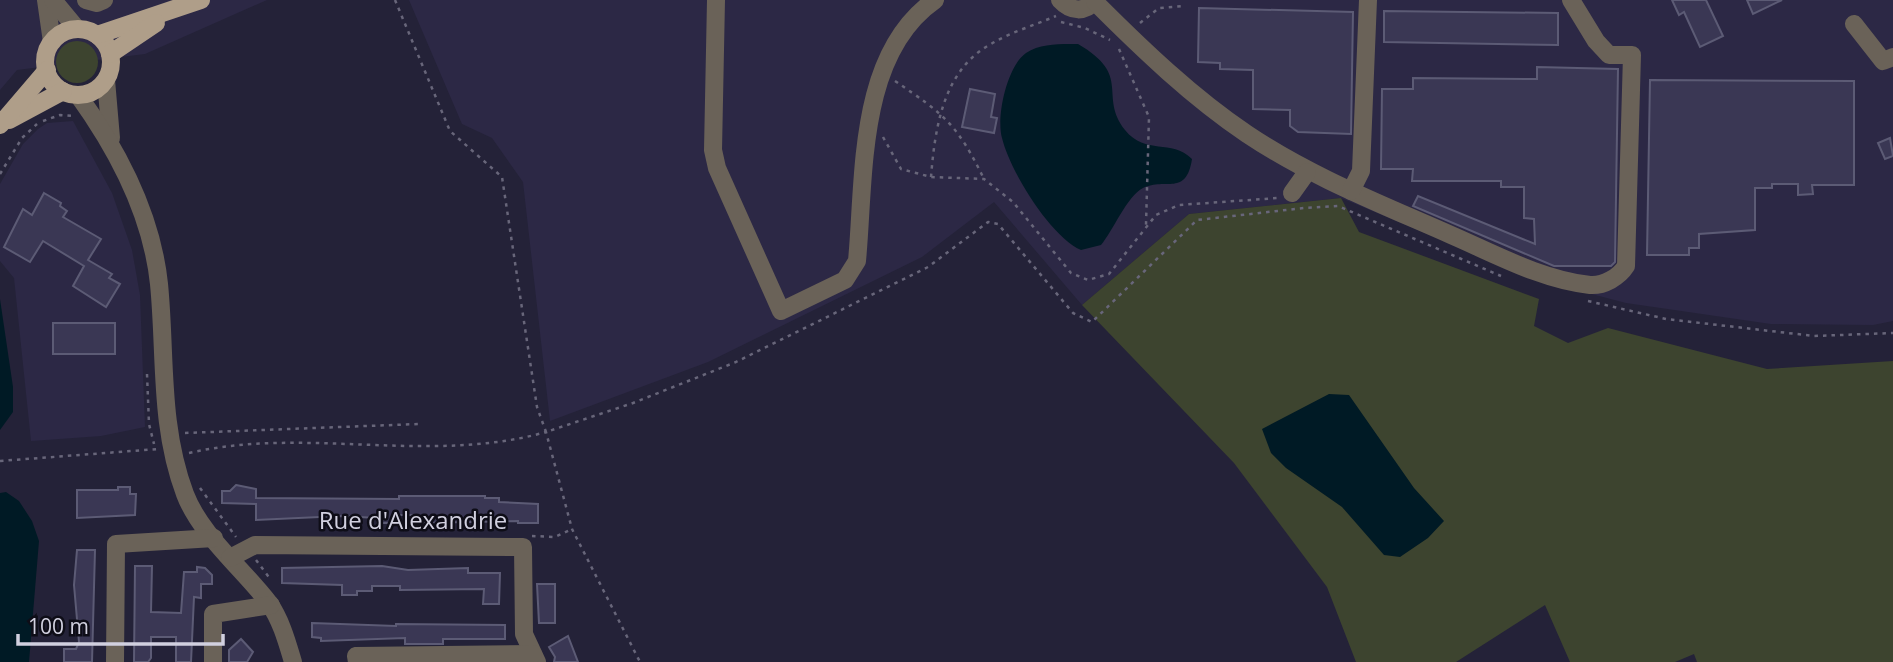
<svg xmlns="http://www.w3.org/2000/svg" width="1893" height="662" viewBox="0 0 1893 662" font-family="'Open Sans',sans-serif">
<rect width="100%" height="100%" fill="#242238"/>
<g fill="#2c2845">
<path d="M0 0H267L145 54 17 70 0 90Z"/>
<path d="M409 0H1893V321L1873 325 1771 324 1626 303 1538 280 1341 198 1189 214 1082 305 994 202 922 257 708 362 550 421 523 182 492 138 462 124Z"/>
<path d="M73 121 112 193 132 250 140 295 145 427 101 436 31 441 14 278 0 261V184L23 144 38 129 47 123Z"/>
</g>
<g fill="#3d442f">
<circle cx="77" cy="62" r="21"/>
<path d="M1341 198 1359 232 1539 299 1534 326 1568 343 1608 328 1767 369 1893 361V662H1697L1694 654 1675 662H1570L1545 605 1456 662H1356L1327 587 1234 463 1082 305 1189 214Z"/>
</g>
<g fill="#001a25">
<path d="M1078 44C1133 76 1098 95 1125 130 1146 156 1171 138 1192 159 1186 197 1166 177 1143 188 1127 196 1113 231 1101 245L1081 250C1050 236 1010 171 1002 138 996 117 1007 66 1026 53 1041 43 1061 44 1078 44Z"/>
<path d="M0 299 13 387V412L0 430Z"/>
<path d="M1329 394 1349 395 1414 488 1444 521 1428 538 1400 557 1384 555 1342 507 1286 468 1271 453 1262 429Z"/>
<path d="M6 492 19 501 32 521 39 541 29 662H0V493Z"/>
</g>
<g fill="#3a3754" stroke="#5c5b75" stroke-width="2">
<path d="M1672 0H1706L1723 36 1700 47 1684 12 1679 15Z"/>
<path d="M1747 0H1782L1753 14Z"/>
<path d="M1199 8 1353 12 1351 134 1298 132 1290 126V110L1253 109V70L1220 69V63L1198 62Z"/>
<path d="M1384 11 1558 13V45L1384 42Z"/>
<path d="M1537 67 1618 69 1615 262 1611 266H1554L1413 206 1418 196 1535 244 1534 219 1524 218V187H1501V181H1412L1413 169H1381L1382 89H1413V78L1537 79Z"/>
<path d="M1650 80 1854 81V185H1812L1813 194 1798 195V184H1772V188H1755V230L1699 234V248H1689V255H1647Z"/>
<path d="M970 89 995 94 991 117 997 118 994 133 962 127Z"/>
<path d="M1890 138 1893 156 1885 159 1878 143Z"/>
<path d="M44 193 61 203 60 206 67 211 63 217 101 239 88 260 112 274 109 278 120 284 106 307 73 286 84 266 43 241 30 262 4 247 23 209 32 215Z"/>
<rect x="53" y="323" width="62" height="31"/>
<path d="M236 485 256 489V498L399 499V496H485V498H499V502L538 504V523H518V521L416 523V515H392V523H377V518L341 516 256 520V504L222 503V491H230Z"/>
<path d="M118 487H130V494H136L135 515 77 518V490H118Z"/>
<path d="M77 550H95L92 662H64V649H76L79 642 74 585Z"/>
<path d="M135 566H152L151 612 181 613 184 572H197V567L205 568 212 575V584H201V598L194 597 191 662H176V637H151V658L148 662H134Z"/>
<path d="M382 566 408 570 468 568V573H500L499 604H483L484 589 400 590V586H372V591H357V595H342V585L282 583V568Z"/>
<path d="M537 584H555V623H539Z"/>
<path d="M312 623 396 626V624L505 625V639H443V644H405V638L321 641V638L312 637Z"/>
<path d="M568 636 578 662H554L555 657 549 647Z"/>
<path d="M241 639 253 652 247 662H229V650Z"/>
</g>
<g fill="none" stroke-linecap="round" stroke-linejoin="round">
<g stroke="#68667a" stroke-width="2.5" stroke-dasharray="3.5 5" stroke-linecap="butt">
<path d="M395 0 450 131 502 177 537 407 546 432 633 403 736 362 928 267 988 222 998 224 1073 313 1092 322 1197 220 1304 208 1338 206 1501 276"/>
<path d="M1061 22 1085 28 1110 40"/>
<path d="M1140 23 1159 8 1185 6"/>
<path d="M1119 49 1149 117 1146 225"/>
<path d="M895 81C945 115 957 124 984 179"/>
<path d="M43 121 60 115 74 116"/>
<path d="M883 137 901 169 931 177 984 179 1013 202 1071 273 1088 280 1109 274 1156 215 1179 205 1278 198"/>
<path d="M0 174 22 138 37 124"/>
<path d="M931 177C935 128 943 70 991 44 1011 32 1035 25 1056 16"/>
<path d="M1588 301 1666 319 1814 336 1893 333"/>
<path d="M147 374 149 424 154 444"/>
<path d="M185 433 418 424"/>
<path d="M189 453C305 426 430 465 546 432L572 529 640 662"/>
<path d="M0 461 158 449"/>
<path d="M200 488 236 537"/>
<path d="M532 536 555 537 572 529"/>
<path d="M256 560 271 580"/>
</g>
<g stroke="#6a6258" stroke-width="18">
<path d="M46 0 52 42"/>
<path d="M53 0 77 29"/>
<path d="M86 0 97 3 104 0"/>
<path d="M716 0 713 150 717 168 781 311 845 280 857 261C865 176 857 54 935 0"/>
<path d="M1060 0C1071 12 1085 13 1096 0"/>
<path d="M1095 2C1142 49 1192 97 1247 134 1311 177 1381 204 1451 235 1495 254 1542 280 1590 285 1604 286 1619 277 1626 266L1632 55H1609L1596 41 1571 0"/>
<path d="M1854 24 1883 61 1893 57"/>
<path d="M106 80 111 138"/>
<path d="M78 95C117 149 152 216 159 284 166 355 159 425 185 494 200 534 243 569 269 603 281 620 287 642 293 662"/>
<path d="M1351 191 1361 171 1368 0"/>
<path d="M1292 193 1307 172"/>
<path d="M230 558 255 545 523 547 524 634 537 662"/>
<path d="M115 662 116 544 214 538"/>
<path d="M213 662V614L271 605"/>
<path d="M357 662 356 656 533 654"/>
</g>
<g stroke="#af9e89" stroke-width="18">
<circle cx="78" cy="62" r="33"/>
<path d="M97 35 201 0"/>
<path d="M110 54 156 23"/>
<path d="M9 120 63 91"/>
<path d="M0 125 47 70"/>
</g>
</g>
<g text-anchor="middle" stroke-width="5" stroke-linejoin="round" paint-order="stroke">
<g font-size="24" fill="#d1d0df" stroke="#0e0d17">
<text x="413" y="529">Rue d'Alexandrie</text>
</g>
</g>
<path d="M18 634v10h205v-10" fill="none" stroke="#d1d0df" stroke-width="3.5"/>
<text x="28" y="634" font-size="21" fill="#d1d0df" stroke="#0e0d17" stroke-width="5" paint-order="stroke">100 m</text>
</svg>
